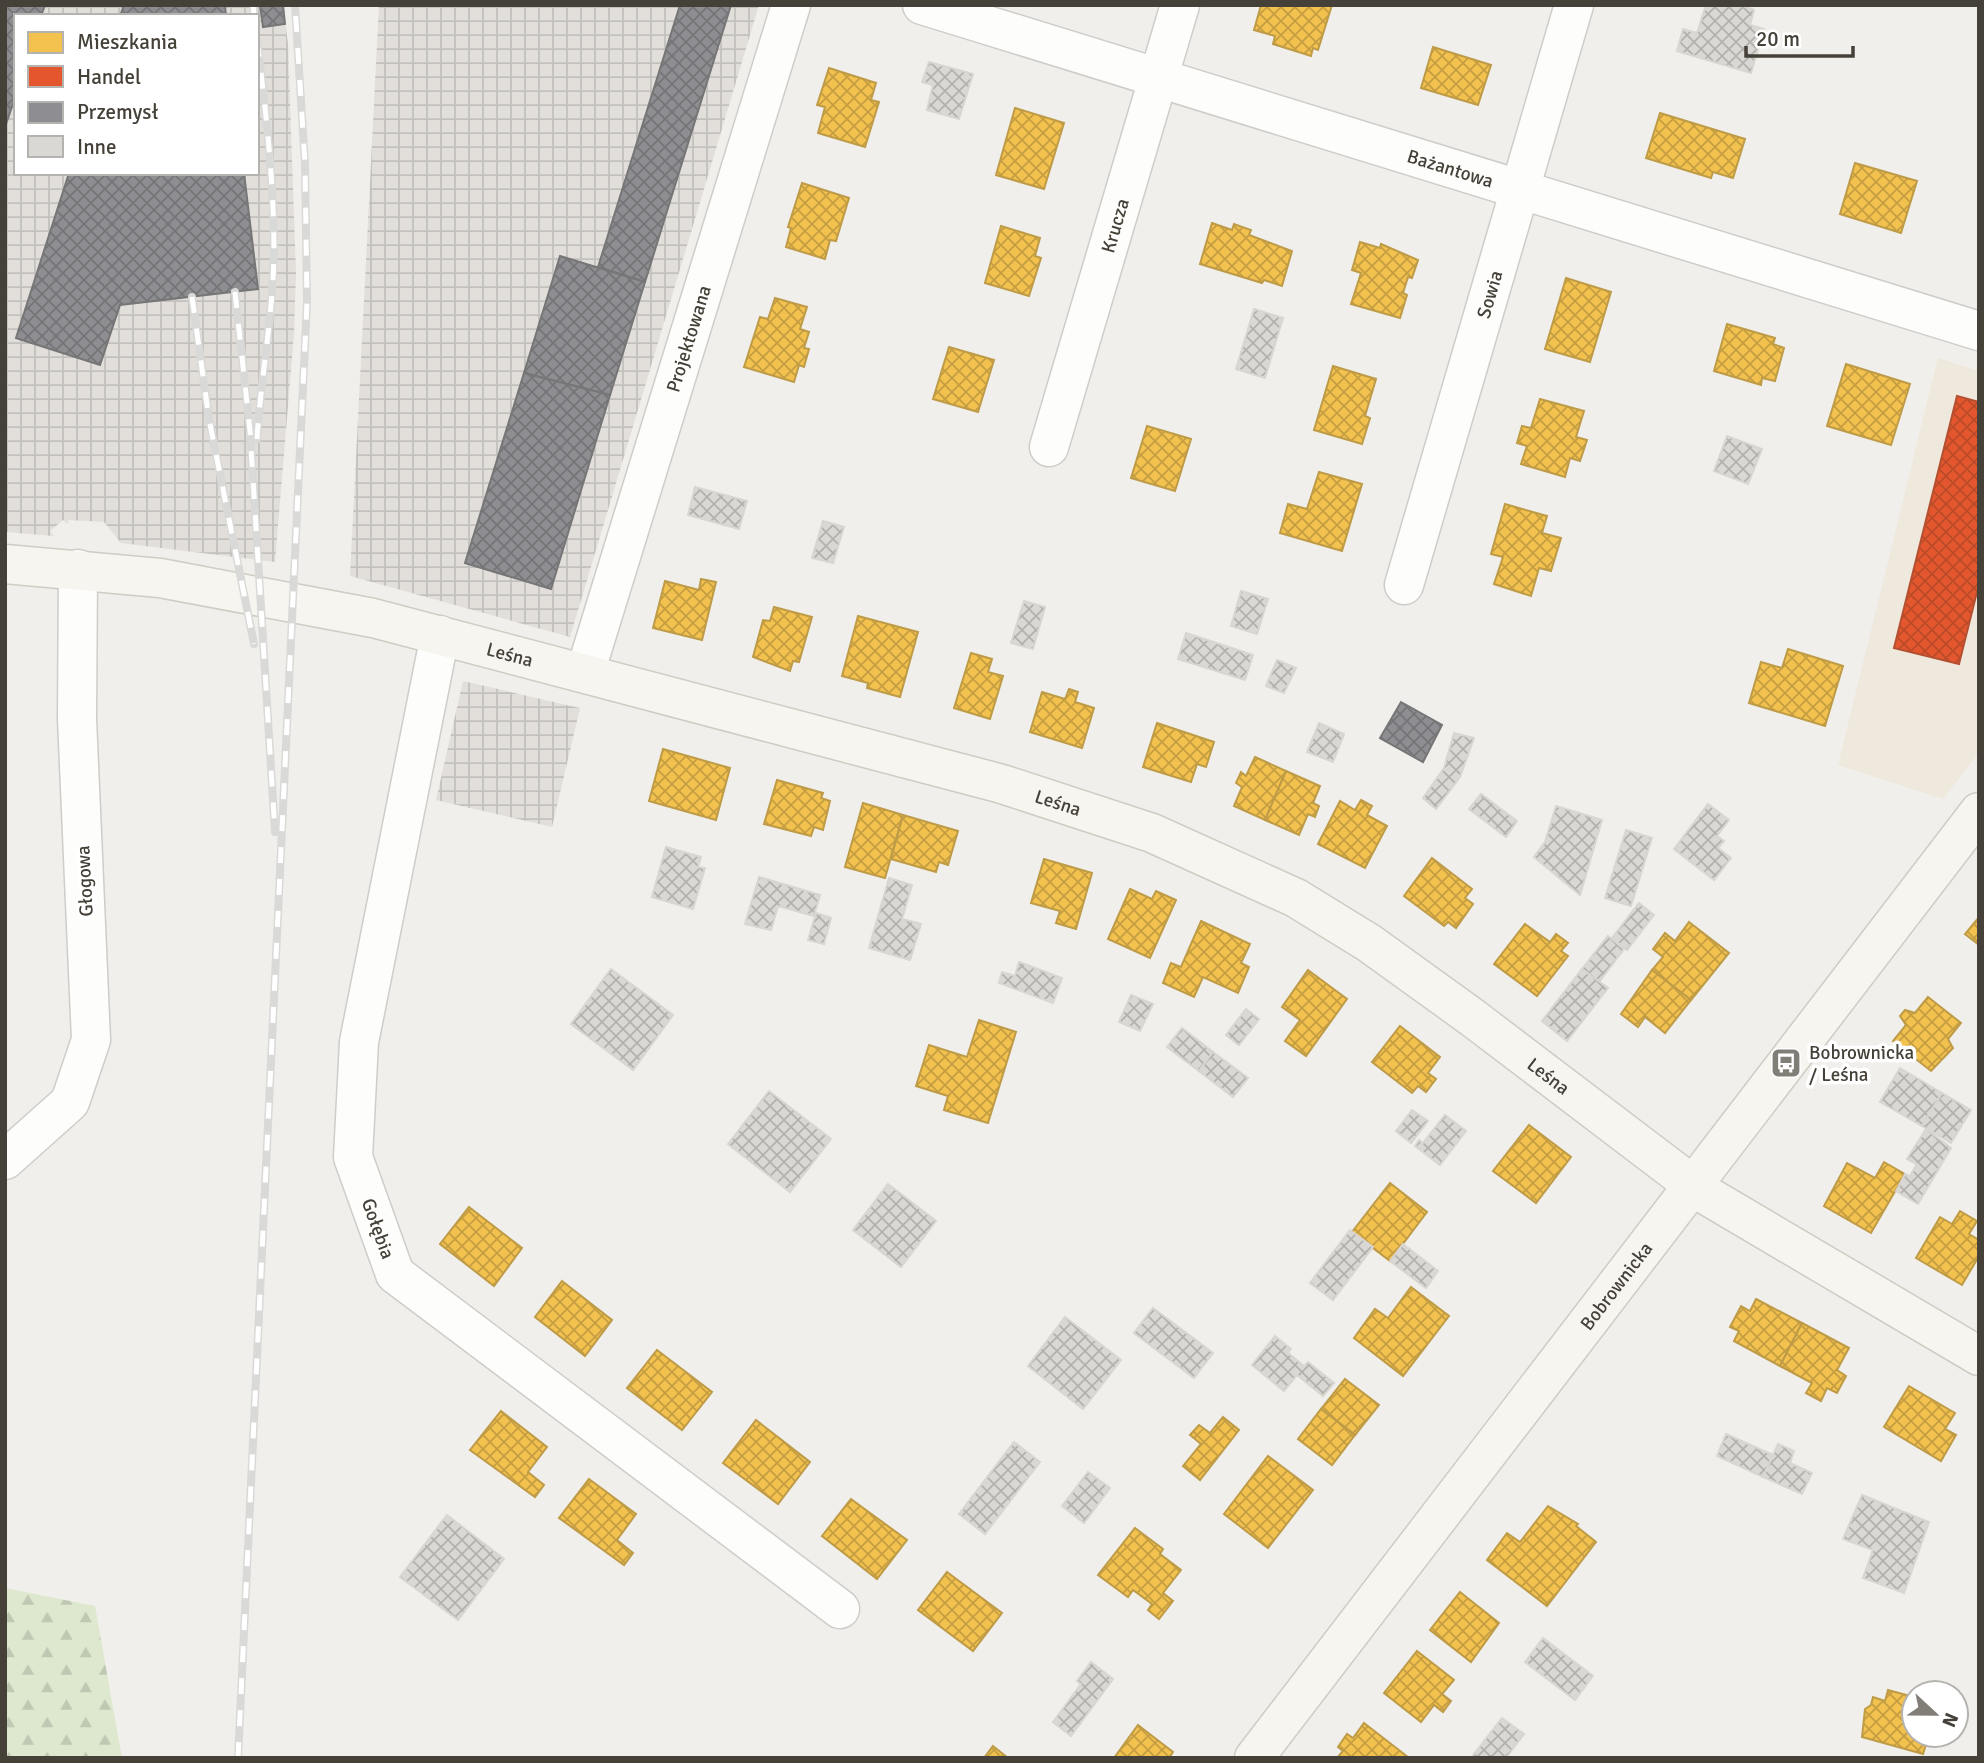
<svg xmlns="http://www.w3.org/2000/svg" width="1984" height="1763" viewBox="0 0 1984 1763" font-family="Signika,sans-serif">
<defs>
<pattern id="industrial-grid" width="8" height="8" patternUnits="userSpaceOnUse" patternTransform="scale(1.75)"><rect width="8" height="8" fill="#e2dfdb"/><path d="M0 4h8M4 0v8" fill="none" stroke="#c3c1bd"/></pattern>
<pattern id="forest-firs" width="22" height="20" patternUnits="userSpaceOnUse" patternTransform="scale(1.75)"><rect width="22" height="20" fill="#dde8ce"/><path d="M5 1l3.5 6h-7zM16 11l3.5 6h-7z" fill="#bfc8b2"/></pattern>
<pattern id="homes-cross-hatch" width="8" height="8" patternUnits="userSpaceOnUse" patternTransform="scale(1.75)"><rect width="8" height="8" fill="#f2c14e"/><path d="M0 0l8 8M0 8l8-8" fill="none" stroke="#c69e42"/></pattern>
<pattern id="shops-cross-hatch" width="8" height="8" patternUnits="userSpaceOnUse" patternTransform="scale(1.75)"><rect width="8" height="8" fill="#e4572e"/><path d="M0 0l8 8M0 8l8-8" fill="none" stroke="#bb4a28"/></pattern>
<pattern id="industry-cross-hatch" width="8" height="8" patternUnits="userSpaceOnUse" patternTransform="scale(1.75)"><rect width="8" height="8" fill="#8d8d92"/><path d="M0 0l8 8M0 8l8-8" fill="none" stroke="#757578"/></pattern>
<pattern id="building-cross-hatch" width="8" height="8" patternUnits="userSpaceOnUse" patternTransform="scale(1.75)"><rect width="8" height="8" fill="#dad8d4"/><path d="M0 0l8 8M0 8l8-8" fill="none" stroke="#b3b1ad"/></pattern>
</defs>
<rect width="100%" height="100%" fill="#f1efeb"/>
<path fill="#efe8dc" d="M1938 358 1979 371V752L1943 799 1838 765Z"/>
<g fill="url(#industrial-grid)" fill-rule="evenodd">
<path d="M5 5H283L288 44 296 273 294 334 275 562 121 543 104 522 68 520V524L63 520 50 531 54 536 5 532ZM16 16H257V173H16Z"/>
<path d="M379 5H759L570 637 350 576Z"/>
<path d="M463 681 580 708 552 827 436 800Z"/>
</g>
<path fill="url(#forest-firs)" d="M5 1588 95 1606 122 1758H5Z"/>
<g fill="url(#homes-cross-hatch)" stroke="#be9b47" stroke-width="2">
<path d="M1261 5H1332L1318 50 1313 48 1311 56 1273 44 1275 36 1254 30Z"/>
<path d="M1433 47 1491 65 1478 105 1421 88Z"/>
<path d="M829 68 876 83 871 100 879 102 865 147 818 133 825 107 817 105Z"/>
<path d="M1015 108 1064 123 1044 189 996 175Z"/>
<path d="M1660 113 1745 139 1733 178 1713 172 1711 178 1646 158Z"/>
<path d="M1855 163 1917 181 1901 233 1840 214Z"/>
<path d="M802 183 849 198 836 241 830 240 825 259 786 247 791 228 788 227Z"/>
<path d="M1212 223 1232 230 1234 224 1251 230 1249 235 1292 251 1282 286 1264 280 1262 283 1200 264Z"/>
<path d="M1001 226 1040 238 1035 256 1041 258 1029 296 985 283Z"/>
<path d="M1360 242 1380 248 1381 244 1418 260 1412 278 1408 277 1403 293 1407 295 1400 318 1351 304 1361 273 1352 270Z"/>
<path d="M1566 278 1611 292 1590 362 1545 349Z"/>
<path d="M775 298 807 307 800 329 809 332 804 348 809 349 804 367 799 365 794 382 744 367 760 317 768 319Z"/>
<path d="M1727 324 1775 338 1773 344 1784 348 1775 381 1762 378 1761 385 1714 371Z"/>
<path d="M949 347 994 360 978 412 933 399Z"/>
<path d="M1846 364 1910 384 1891 445 1827 426Z"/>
<path d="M1333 366 1376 379 1365 416 1370 418 1362 444 1314 430Z"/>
<path d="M1540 399 1584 411 1576 437 1587 440 1580 461 1570 458 1565 477 1521 464 1527 446 1517 443 1522 426 1531 428Z"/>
<path d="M1147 426 1191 439 1175 491 1131 478Z"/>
<path d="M1319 472 1362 484 1342 551 1280 533 1288 504 1307 509Z"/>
<path d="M1505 504 1547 516 1542 533 1561 538 1551 571 1539 568 1531 596 1494 584 1503 557 1491 554Z"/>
<path d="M701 579 716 582 702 640 653 628 665 581 699 590Z"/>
<path d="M774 607 812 617 799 662 793 661 790 671 753 657 763 620 770 621Z"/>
<path d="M858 616 918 632 900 697 867 688 868 683 842 676Z"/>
<path d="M1788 649 1843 666 1825 726 1749 703 1761 662 1782 668Z"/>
<path d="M971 653 992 659 988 672 1003 676 990 719 954 708Z"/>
<path d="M1069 689 1078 692 1075 702 1094 708 1082 748 1030 732 1042 692 1065 699Z"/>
<path d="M1157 723 1214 742 1206 767 1197 764 1191 782 1143 767Z"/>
<path d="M663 749 730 768 716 820 649 801Z"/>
<path d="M1255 757 1286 771 1265 820 1234 806 1242 787 1236 783 1241 772 1246 776Z"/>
<path d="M1286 771 1320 786 1313 803 1319 806 1315 817 1308 814 1299 835 1265 820Z"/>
<path d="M777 780 823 793 821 798 830 801 823 830 814 827 811 836 764 824Z"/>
<path d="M1361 800 1372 806 1367 815 1387 826 1365 868 1318 844 1340 801 1355 810Z"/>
<path d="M863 803 903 815 885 878 845 867Z"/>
<path d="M903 815 958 831 948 865 939 862 936 872 891 859Z"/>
<path d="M1432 858 1472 889 1465 898 1473 904 1456 928 1448 922 1444 926 1404 896Z"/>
<path d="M1044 859 1092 873 1076 929 1056 923 1060 911 1031 903Z"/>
<path d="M1130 889 1152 899 1156 891 1176 900 1150 958 1108 939Z"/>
<path d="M1979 917V945L1965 934Z"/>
<path d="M1201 921 1250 944 1241 963 1249 967 1238 993 1203 977 1194 997 1163 983 1171 963 1181 967Z"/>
<path d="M1689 922 1729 953 1691 1000 1652 970 1663 957 1653 949 1665 933 1675 941Z"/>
<path d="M1525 924 1550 942 1556 934 1568 943 1561 951 1568 956 1537 996 1494 964Z"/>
<path d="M1308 970 1347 999 1306 1056 1285 1041 1300 1020 1282 1007Z"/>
<path d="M1652 970 1691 1000 1665 1033 1645 1017 1638 1027 1621 1014Z"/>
<path d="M1928 997 1961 1023 1948 1039 1953 1048 1931 1071 1893 1041 1906 1025 1900 1016 1905 1010 1915 1013Z"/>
<path d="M979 1020 1016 1032 988 1123 944 1110 948 1096 916 1086 929 1045 967 1057Z"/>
<path d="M1400 1026 1440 1057 1428 1073 1436 1079 1426 1092 1418 1086 1412 1093 1372 1062Z"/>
<path d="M1529 1125 1571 1157 1536 1203 1493 1171Z"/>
<path d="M1884 1162 1905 1174 1871 1233 1824 1206 1847 1163 1875 1178Z"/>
<path d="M1390 1183 1427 1212 1390 1261 1352 1232Z"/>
<path d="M469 1207 522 1248 494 1286 440 1244Z"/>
<path d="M1960 1211 1977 1221 1969 1234 1979 1240V1256L1962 1285 1916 1258 1940 1217 1952 1224Z"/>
<path d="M562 1281 612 1320 585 1356 535 1317Z"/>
<path d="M1411 1287 1449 1316 1403 1376 1354 1338 1375 1309 1388 1318Z"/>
<path d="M1756 1299 1802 1323 1780 1366 1734 1341 1739 1331 1730 1327 1741 1306 1750 1311Z"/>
<path d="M1802 1323 1849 1348 1837 1370 1846 1376 1837 1393 1827 1388 1821 1401 1806 1393 1812 1383 1780 1366Z"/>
<path d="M657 1350 712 1392 682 1430 627 1388Z"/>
<path d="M1345 1379 1379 1405 1355 1435 1321 1409Z"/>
<path d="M1909 1386 1955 1413 1945 1429 1956 1435 1941 1461 1884 1427Z"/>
<path d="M1321 1409 1355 1435 1332 1465 1298 1439Z"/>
<path d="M501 1411 547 1447 528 1472 544 1485 535 1497 470 1450Z"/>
<path d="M1223 1417 1239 1430 1200 1480 1183 1466 1201 1444 1190 1435 1199 1425 1210 1433Z"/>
<path d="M756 1420 810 1462 778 1504 723 1463Z"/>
<path d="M1268 1456 1313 1490 1268 1548 1224 1514Z"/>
<path d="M589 1479 636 1514 617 1540 633 1553 624 1565 559 1518Z"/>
<path d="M851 1499 907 1540 877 1579 822 1536Z"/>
<path d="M1548 1506 1578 1524 1576 1526 1596 1542 1547 1606 1487 1560 1507 1533 1520 1542Z"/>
<path d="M1135 1528 1163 1549 1160 1554 1181 1570 1163 1593 1173 1601 1159 1619 1148 1610 1152 1604 1133 1590 1128 1597 1098 1575Z"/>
<path d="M947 1572 1002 1613 973 1651 918 1610Z"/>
<path d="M1460 1592 1499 1623 1471 1662 1430 1630Z"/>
<path d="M1417 1651 1454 1680 1442 1694 1451 1701 1443 1712 1434 1705 1421 1722 1384 1693Z"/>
<path d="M1888 1690 1914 1697V1735H1929L1923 1754 1862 1737 1865 1709 1871 1705 1873 1697 1885 1701Z"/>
<path d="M1364 1723 1408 1757 1407 1758H1337L1343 1751 1338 1747 1347 1734 1353 1738Z"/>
<path d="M1138 1725 1173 1752 1169 1758H1114Z"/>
<path d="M993 1746 1008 1758H984Z"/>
</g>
<path fill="url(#shops-cross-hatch)" stroke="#b45031" stroke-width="2" d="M1957 396 1979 402V584L1959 664 1894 648Z"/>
<g fill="url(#industry-cross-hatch)" stroke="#777677" stroke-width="2">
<path d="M5 5H45L41 16H16V95L5 127Z"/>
<path d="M124 5H225L226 16H120Z"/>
<path d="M260 5H283L285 24 263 27Z"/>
<path d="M680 5H731L645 282 598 267Z"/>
<path d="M69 173H244L258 289 120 305 100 365 16 338Z"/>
<path d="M560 256 645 282 610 395 524 373Z"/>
<path d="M524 373 610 395 551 589 465 563Z"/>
<path d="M1401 702 1442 725 1423 762 1380 738Z"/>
</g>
<g fill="url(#building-cross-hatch)" stroke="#d9d6d1" stroke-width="2">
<path d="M1706 5H1740L1754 10 1750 25 1764 29 1751 73 1677 51 1683 29 1697 33Z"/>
<path d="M929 62 973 74 959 119 927 110 933 85 922 82Z"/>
<path d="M1254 309 1283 318 1265 378 1236 369Z"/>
<path d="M1727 436 1762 449 1748 484 1714 471Z"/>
<path d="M695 487 747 501 739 529 688 515Z"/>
<path d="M823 521 844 527 833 563 812 558Z"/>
<path d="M1241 591 1268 599 1257 634 1231 626Z"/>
<path d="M1024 601 1045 607 1033 649 1011 643Z"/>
<path d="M1186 633 1253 655 1245 680 1178 659Z"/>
<path d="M1277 660 1296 668 1284 693 1266 686Z"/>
<path d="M1319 723 1344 734 1333 762 1307 752Z"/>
<path d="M1454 733 1474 738 1460 777 1436 809 1423 798 1444 768Z"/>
<path d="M1481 794 1517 821 1506 837 1469 809Z"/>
<path d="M1708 804 1729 820 1717 836 1724 841 1718 848 1731 858 1714 880 1674 849Z"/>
<path d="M1556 806 1602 820 1580 895 1534 857 1545 842Z"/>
<path d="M1626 830 1652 838 1631 906 1605 898Z"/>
<path d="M666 847 701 857 698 867 705 868 693 909 652 897Z"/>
<path d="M759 877 820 895 814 916 778 906 771 930 745 924Z"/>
<path d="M889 878 912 885 902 919 921 924 910 960 869 948Z"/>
<path d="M1639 903 1654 915 1627 950 1612 938Z"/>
<path d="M816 913 831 918 824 944 808 940Z"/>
<path d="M1608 936 1624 949 1599 982 1582 969Z"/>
<path d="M1019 962 1062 978 1053 1003 999 983 1002 972 1015 976Z"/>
<path d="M611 969 673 1015 633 1070 571 1024Z"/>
<path d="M1582 969 1608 988 1567 1041 1542 1021Z"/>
<path d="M1131 995 1153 1004 1140 1031 1119 1022Z"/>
<path d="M1246 1009 1259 1019 1239 1045 1226 1035Z"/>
<path d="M1182 1028 1213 1052 1199 1071 1167 1047Z"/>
<path d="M1213 1052 1248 1078 1233 1097 1199 1071Z"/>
<path d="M1900 1068 1942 1093 1922 1126 1880 1102Z"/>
<path d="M769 1091 831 1139 790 1192 728 1144Z"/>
<path d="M1942 1093 1971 1110 1951 1143 1922 1126Z"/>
<path d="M1412 1110 1428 1121 1411 1143 1396 1131Z"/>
<path d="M1445 1115 1466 1131 1440 1165 1415 1146 1419 1140 1423 1143Z"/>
<path d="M1926 1129 1951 1148 1918 1204 1896 1191 1905 1174 1910 1176 1917 1164 1907 1159Z"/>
<path d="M888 1184 936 1221 901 1267 853 1230Z"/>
<path d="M1350 1230 1373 1247 1333 1300 1310 1283Z"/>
<path d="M1403 1244 1438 1271 1426 1288 1390 1261Z"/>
<path d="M1153 1308 1213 1353 1194 1378 1134 1333Z"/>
<path d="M1065 1317 1121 1360 1083 1409 1028 1366Z"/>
<path d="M1275 1336 1291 1349 1288 1353 1304 1366 1308 1362 1334 1383 1323 1396 1297 1375 1284 1391 1252 1365Z"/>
<path d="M1726 1434 1773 1455 1763 1477 1717 1456Z"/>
<path d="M1014 1442 1040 1462 985 1534 959 1514Z"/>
<path d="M1778 1444 1794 1451 1790 1463 1812 1473 1802 1494 1763 1477Z"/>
<path d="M1088 1472 1110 1488 1084 1523 1062 1506Z"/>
<path d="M1862 1495 1929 1522 1904 1593 1863 1578 1873 1550 1843 1539Z"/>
<path d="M447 1515 504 1559 458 1620 400 1577Z"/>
<path d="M1543 1638 1593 1676 1575 1700 1525 1662Z"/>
<path d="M1091 1662 1113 1679 1071 1736 1053 1722 1081 1684 1077 1681Z"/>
<path d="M1502 1718 1524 1734 1506 1758H1471Z"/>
</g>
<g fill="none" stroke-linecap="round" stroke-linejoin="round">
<g stroke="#cecdc9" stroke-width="41">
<g id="street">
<path id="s1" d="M922 5 1979 331"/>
<path id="s2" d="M1049 447 1180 5"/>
<path id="s3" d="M1404 585 1574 5"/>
<path id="s4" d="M440 635 359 1042 353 1157 395 1274 840 1609"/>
<path id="s5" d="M585 673 791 5"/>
<path d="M5 1160 70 1102 91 1040 77 719 78 569"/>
</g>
</g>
<g stroke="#ceccc3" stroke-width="41">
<g id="secondary">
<path id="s6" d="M5 564 160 578 373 618 1002 784 1152 833 1296 898 1369 943 1473 1018 1706 1195 1979 1356"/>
<path id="s7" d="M1254 1758 1979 812"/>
</g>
</g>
<use href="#street" stroke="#fdfdfc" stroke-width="38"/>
<use href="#secondary" stroke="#f6f5f0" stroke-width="38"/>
<g stroke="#d9d9d8" stroke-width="8">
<g id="rail">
<path d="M253 5 254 16"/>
<path d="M257 41C266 111 274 182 274 253 273 316 261 376 257 439"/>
<path d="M235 292 250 431 275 832"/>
<path d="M192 297 209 419 254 644"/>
<path d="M238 1758 307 302 305 164 295 5"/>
</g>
</g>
<use href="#rail" stroke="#fff" stroke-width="5" stroke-dasharray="16" stroke-linecap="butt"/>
</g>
<defs>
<g id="bus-square" transform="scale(1.575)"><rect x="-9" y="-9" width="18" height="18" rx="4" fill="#817e77" stroke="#fff"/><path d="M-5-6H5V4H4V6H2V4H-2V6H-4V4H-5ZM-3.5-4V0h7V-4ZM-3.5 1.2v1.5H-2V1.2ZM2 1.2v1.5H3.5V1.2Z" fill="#fff"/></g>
</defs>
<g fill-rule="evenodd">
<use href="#bus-square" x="1786" y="1063"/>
</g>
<g text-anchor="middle" stroke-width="7" stroke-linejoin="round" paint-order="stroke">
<g font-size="19" fill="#454138" stroke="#fff">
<text dy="7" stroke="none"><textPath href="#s1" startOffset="553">Bażantowa</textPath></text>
<text dy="7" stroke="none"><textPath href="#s2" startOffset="231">Krucza</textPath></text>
<text dy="7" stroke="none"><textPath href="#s3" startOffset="303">Sowia</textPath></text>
<text dy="7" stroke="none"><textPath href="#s5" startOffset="350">Projektowana</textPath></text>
<text dy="7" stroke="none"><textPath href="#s6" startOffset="514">Leśna</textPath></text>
<text dy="7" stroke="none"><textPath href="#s6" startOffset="1082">Leśna</textPath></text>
<text transform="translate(84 881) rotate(-93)" y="7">Głogowa</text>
<text dy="7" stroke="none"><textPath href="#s6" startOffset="1648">Leśna</textPath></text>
<text dy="7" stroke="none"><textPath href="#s4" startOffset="606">Gołębia</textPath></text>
<text dy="7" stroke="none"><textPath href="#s7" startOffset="595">Bobrownicka</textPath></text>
</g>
<g font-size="19" fill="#454138" stroke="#fff" text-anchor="start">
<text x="1809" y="1059">Bobrownicka<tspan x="1809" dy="22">/ Leśna</tspan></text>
</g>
</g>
<rect width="1984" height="1763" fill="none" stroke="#454138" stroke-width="14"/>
<rect x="14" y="14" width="245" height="161" fill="#ffffff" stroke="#b5b3af" stroke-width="2"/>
<rect x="28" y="32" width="35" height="21" fill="#f2c14e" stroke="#b5b3af" stroke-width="2"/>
<text x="77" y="49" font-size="21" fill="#454138">Mieszkania</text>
<rect x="28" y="66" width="35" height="21" fill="#e4572e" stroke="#b5b3af" stroke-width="2"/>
<text x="77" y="84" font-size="21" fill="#454138">Handel</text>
<rect x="28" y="102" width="35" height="21" fill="#8d8d92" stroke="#b5b3af" stroke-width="2"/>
<text x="77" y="119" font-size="21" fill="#454138">Przemysł</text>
<rect x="28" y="136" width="35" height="21" fill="#dad8d4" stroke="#b5b3af" stroke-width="2"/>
<text x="77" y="154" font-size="21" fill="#454138">Inne</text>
<g transform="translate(1935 1714) rotate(112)"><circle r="33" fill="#ffffff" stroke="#b5b3af" stroke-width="2"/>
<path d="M0-5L12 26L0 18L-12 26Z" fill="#817e77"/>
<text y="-10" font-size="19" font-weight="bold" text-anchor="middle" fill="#454138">N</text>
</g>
<path d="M1746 46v10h107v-10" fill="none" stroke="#454138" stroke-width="3.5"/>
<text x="1756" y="46" font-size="21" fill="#454138" stroke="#ffffff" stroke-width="5" paint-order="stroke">20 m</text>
</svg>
